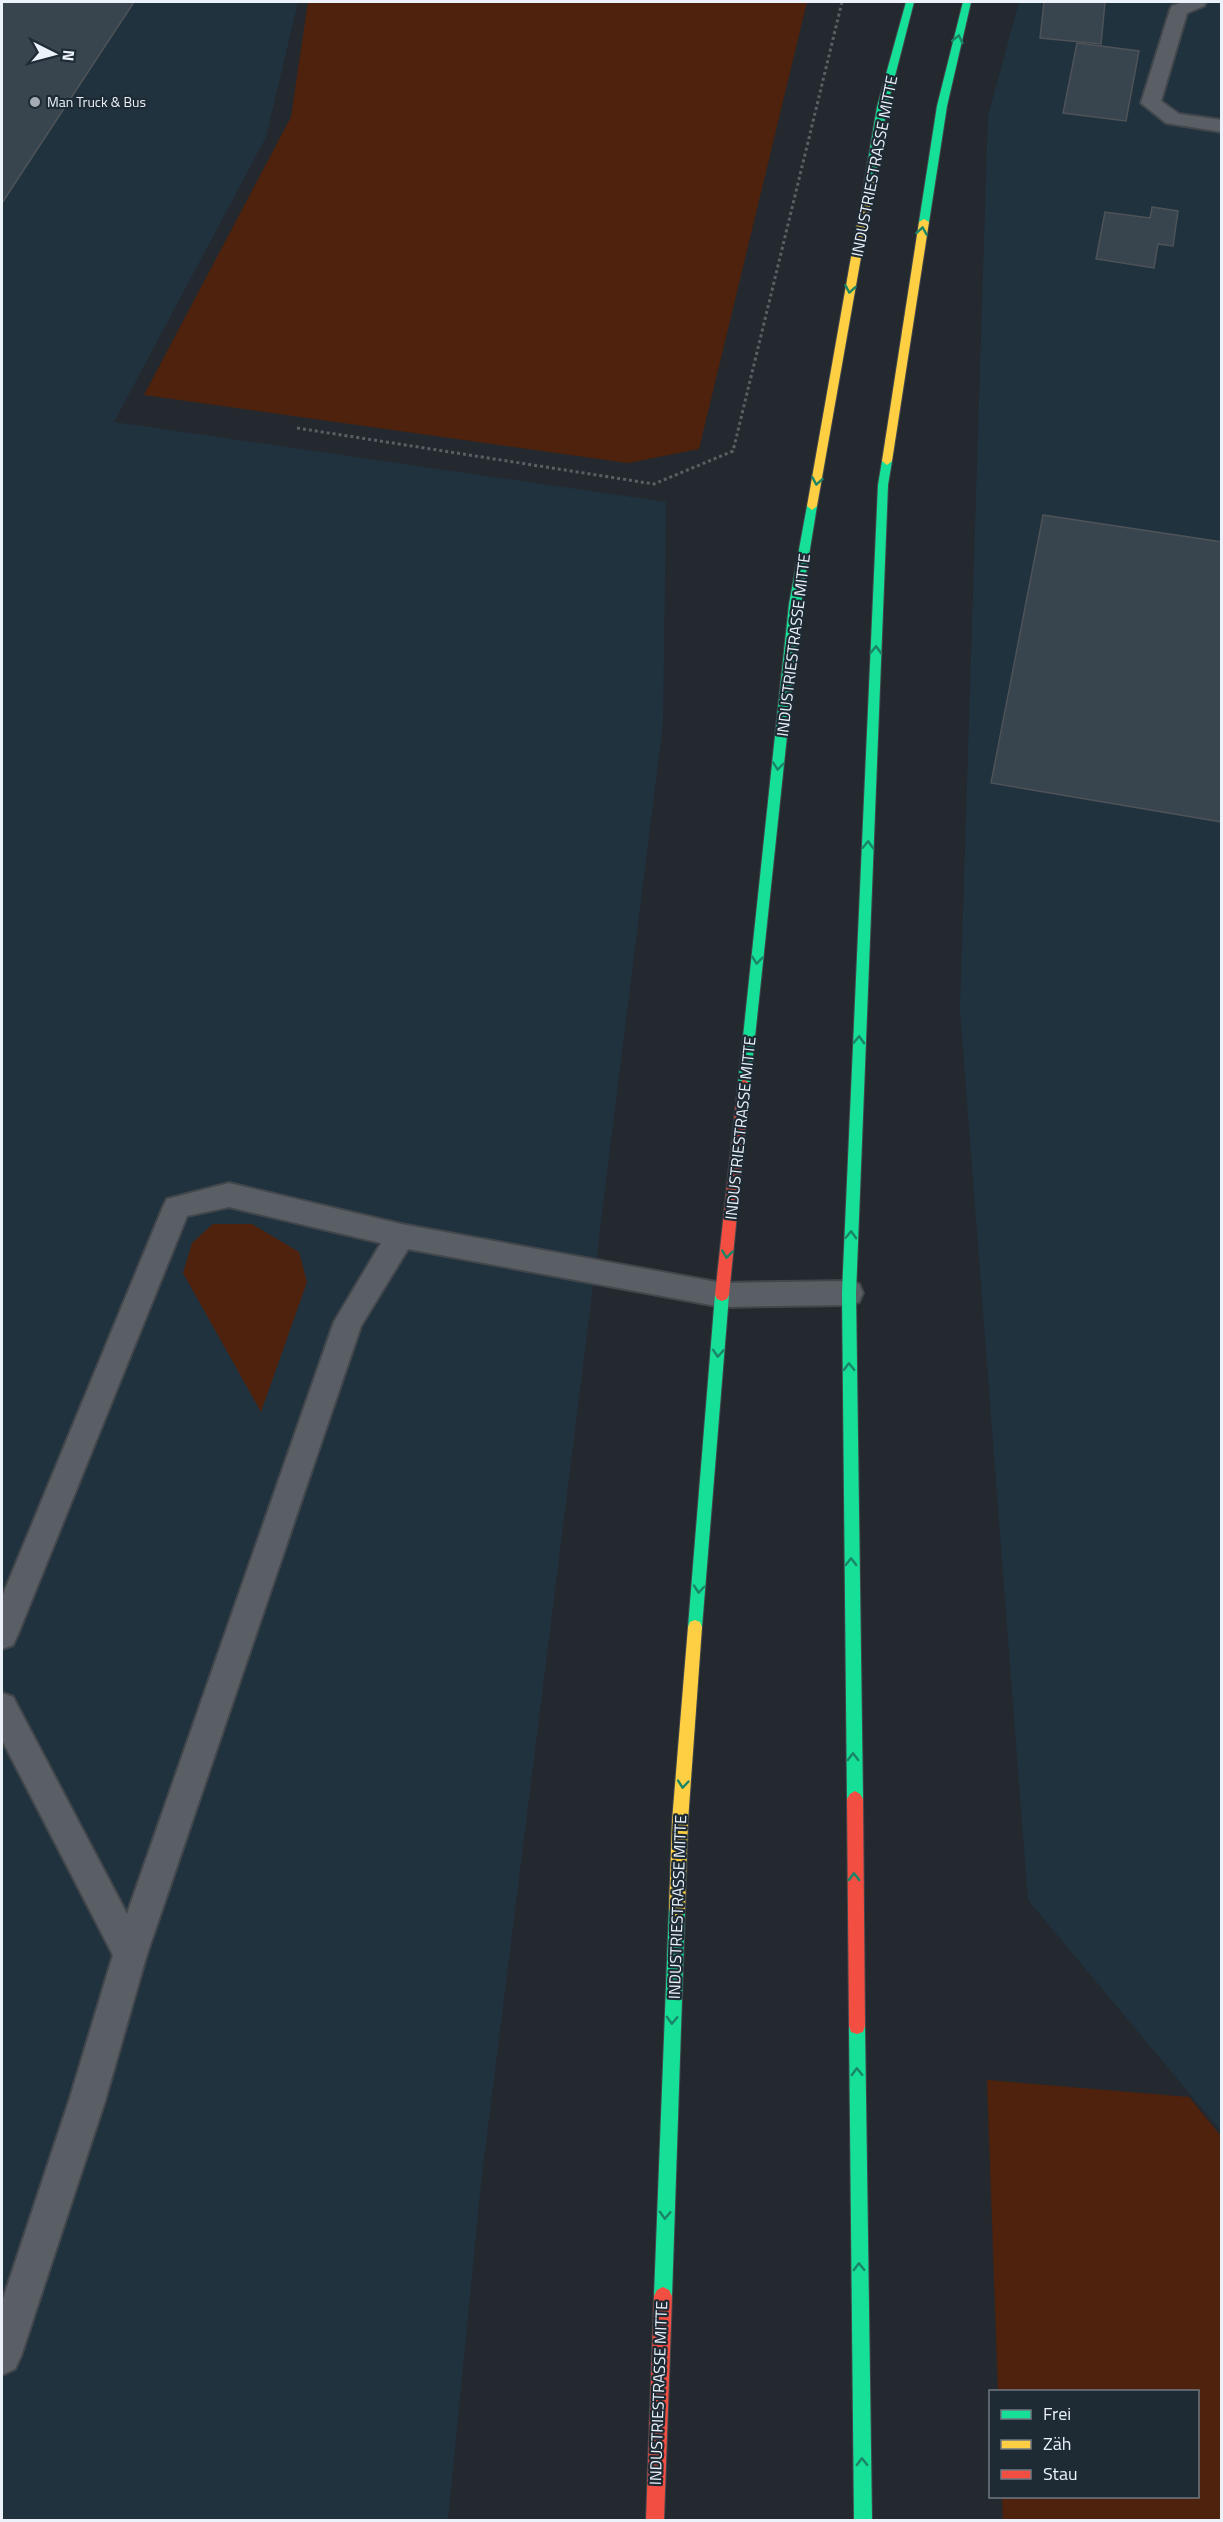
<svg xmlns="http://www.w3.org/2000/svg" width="1223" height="2522" viewBox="0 0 1223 2522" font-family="'Titillium Web',sans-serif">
<rect width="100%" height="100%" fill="#23292f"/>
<g fill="#21323f">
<path d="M2 2H298L266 137 114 422 666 502 663 724 481 2183 448 2520H2Z"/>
<path d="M1019 2H1221V2131L1028 1900 960 1009 988 116Z"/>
</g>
<g fill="#4e220d">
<path d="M308 2H807L699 449 628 463 144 395 291 117Z"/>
<path d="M213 1224H252L299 1252 307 1282 261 1412 183 1273 192 1243Z"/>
<path d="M987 2080 1189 2097 1221 2136V2520H1003L1002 2497 1198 2496V2392L998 2391Z"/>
</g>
<g fill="#38444e" stroke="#4e5358" stroke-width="1.5">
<path d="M2 2H134L2 203Z"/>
<path d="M1044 2H1105L1101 44 1040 38Z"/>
<path d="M1077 43 1139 51 1126 121 1063 113Z"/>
<path d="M1152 207 1178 211 1173 246 1158 244 1154 268 1096 259 1105 212 1150 218Z"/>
<path d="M1043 515 1222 542V822L991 783Z"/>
</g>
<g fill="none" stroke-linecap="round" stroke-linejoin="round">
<g stroke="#42474c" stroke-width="4">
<g id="lane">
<path d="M1183 2H1206L1204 6 1187 13 1161 101 1179 114 1222 120V132L1166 123 1141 103 1170 10 1172 6Z"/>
<path d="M229 1183 401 1224 722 1283 849 1281 859 1284 863 1293 859 1302 849 1305 722 1307 408 1249 361 1326 147 1954 105 2101 21 2356 15 2369 2 2375V2302L69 2101 113 1955 2 1740V1693L13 1697 127 1914 334 1322 381 1243 229 1207 187 1216 18 1634 13 1645 2 1649V1597L163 1207 167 1199Z"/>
</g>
</g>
<g stroke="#42474c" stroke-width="2">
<g id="fast">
<path d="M906 2H914L887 107 875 178 870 181 865 178 877 107Z"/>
<path d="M963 2H971L947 106 929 222 924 225 919 222 937 106Z"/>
<path d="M887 457 892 461 888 485 856 1293 863 1799 860 1804 855 1807 850 1804 847 1799 842 1293 878 485 882 461Z"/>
<path d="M812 502 817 506 801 604 750 1084 744 1089 738 1084 789 604 807 506Z"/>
<path d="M722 1289 727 1291 729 1295 702 1627 700 1632 695 1634 690 1632 688 1627 715 1295 717 1291Z"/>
<path d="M677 1901 683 1903 685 1909 672 2296 669 2302 663 2305 657 2302 654 2296 669 1909 671 1903Z"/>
<path d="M857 2018 863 2020 865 2026 872 2520H854L849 2026 851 2020Z"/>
</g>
</g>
<g stroke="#42474c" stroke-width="2">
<g id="slow">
<path d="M870 175 875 178 817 506 812 510 807 506 865 178Z"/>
<path d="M924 219 929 222 892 461 887 465 882 461 919 222Z"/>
<path d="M695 1620 700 1622 702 1627 688 1821 685 1909 683 1915 677 1917 671 1915 669 1909 672 1821 688 1627 690 1622Z"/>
</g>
</g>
<g stroke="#42474c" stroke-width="2">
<g id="jam">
<path d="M744 1079 750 1084 729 1295 727 1299 722 1301 717 1299 715 1295 738 1084Z"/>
<path d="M855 1791 860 1794 863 1799 865 2026 863 2032 857 2034 851 2032 849 2026 847 1799 850 1794Z"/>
<path d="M663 2287 669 2290 672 2296 664 2520H646L654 2296 657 2290Z"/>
</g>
</g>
<path stroke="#5a5f64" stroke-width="3" stroke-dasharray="3 3" stroke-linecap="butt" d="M297 428 654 484 733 451 842 2"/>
<use href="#lane" fill="#5a5f65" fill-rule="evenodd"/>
<use href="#fast" fill="#16e098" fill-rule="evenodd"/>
<use href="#slow" fill="#ffcf43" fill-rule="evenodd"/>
<use href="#jam" fill="#f24e42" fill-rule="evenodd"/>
</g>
<defs><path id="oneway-chevron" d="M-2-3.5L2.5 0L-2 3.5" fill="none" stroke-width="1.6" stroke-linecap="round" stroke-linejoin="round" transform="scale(1.5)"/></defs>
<g stroke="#1a8566">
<use href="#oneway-chevron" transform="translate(958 39) rotate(-77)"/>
<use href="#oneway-chevron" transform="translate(922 231) rotate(-81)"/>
<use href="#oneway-chevron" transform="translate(850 289) rotate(100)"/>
<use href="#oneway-chevron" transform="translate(817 481) rotate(100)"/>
<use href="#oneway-chevron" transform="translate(876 650) rotate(-88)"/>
<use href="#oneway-chevron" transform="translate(778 766) rotate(96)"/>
<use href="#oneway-chevron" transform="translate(868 845) rotate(-88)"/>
<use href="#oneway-chevron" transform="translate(757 960) rotate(96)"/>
<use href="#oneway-chevron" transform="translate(859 1040) rotate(-88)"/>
<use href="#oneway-chevron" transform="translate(851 1235) rotate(-88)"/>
<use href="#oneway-chevron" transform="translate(727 1254) rotate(96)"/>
<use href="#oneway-chevron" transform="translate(718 1353) rotate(94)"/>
<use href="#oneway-chevron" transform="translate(849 1367) rotate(-91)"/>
<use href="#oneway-chevron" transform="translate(851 1562) rotate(-90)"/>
<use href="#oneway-chevron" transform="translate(699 1589) rotate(95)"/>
<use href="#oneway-chevron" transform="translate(853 1757) rotate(-90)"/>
<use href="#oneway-chevron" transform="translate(683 1784) rotate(95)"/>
<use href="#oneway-chevron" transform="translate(854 1877) rotate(-91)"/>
<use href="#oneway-chevron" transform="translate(672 2020) rotate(92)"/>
<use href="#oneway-chevron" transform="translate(857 2072) rotate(-91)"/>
<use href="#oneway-chevron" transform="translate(665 2215) rotate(92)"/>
<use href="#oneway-chevron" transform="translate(859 2267) rotate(-91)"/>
<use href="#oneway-chevron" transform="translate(862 2462) rotate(-91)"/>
</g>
<circle fill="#a5acb3" stroke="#1e2a34" stroke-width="2" cx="35" cy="102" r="6"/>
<g text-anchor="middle" stroke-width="4.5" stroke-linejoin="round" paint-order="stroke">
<g font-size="14" fill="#ebf2fa" stroke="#1e2a34" text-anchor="start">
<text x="47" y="107">Man Truck &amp; Bus</text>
</g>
<g font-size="16" fill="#ebf2fa" stroke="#1e2a34">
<text transform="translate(874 166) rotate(-79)" y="6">INDUSTRIESTRASSE MITTE</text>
<text transform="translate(793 645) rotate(-83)" y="6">INDUSTRIESTRASSE MITTE</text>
<text transform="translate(740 1128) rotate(-84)" y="6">INDUSTRIESTRASSE MITTE</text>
<text transform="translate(677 1907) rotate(-88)" y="6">INDUSTRIESTRASSE MITTE</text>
<text transform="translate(658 2393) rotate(-88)" y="6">INDUSTRIESTRASSE MITTE</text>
</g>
</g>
<rect width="1223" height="2522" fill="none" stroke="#ebf2fa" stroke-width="6"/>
<rect x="989" y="2390" width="210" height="108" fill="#1e2a34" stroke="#707a83" stroke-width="1.5"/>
<rect x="1001" y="2410" width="30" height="9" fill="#16e098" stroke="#707a83" stroke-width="1.5"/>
<text x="1043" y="2420" font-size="18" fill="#ebf2fa">Frei</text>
<rect x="1001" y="2440" width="30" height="9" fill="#ffcf43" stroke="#707a83" stroke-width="1.5"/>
<text x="1043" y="2450" font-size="18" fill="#ebf2fa">Zäh</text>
<rect x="1001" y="2470" width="30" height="9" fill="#f24e42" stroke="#707a83" stroke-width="1.5"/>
<text x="1043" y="2480" font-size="18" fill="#ebf2fa">Stau</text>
<g transform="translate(54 54) rotate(96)" stroke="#1e2a34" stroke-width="4.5" paint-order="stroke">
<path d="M0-4.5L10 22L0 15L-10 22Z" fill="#ebf2fa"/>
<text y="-9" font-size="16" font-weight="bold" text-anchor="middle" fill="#ebf2fa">N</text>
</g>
</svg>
